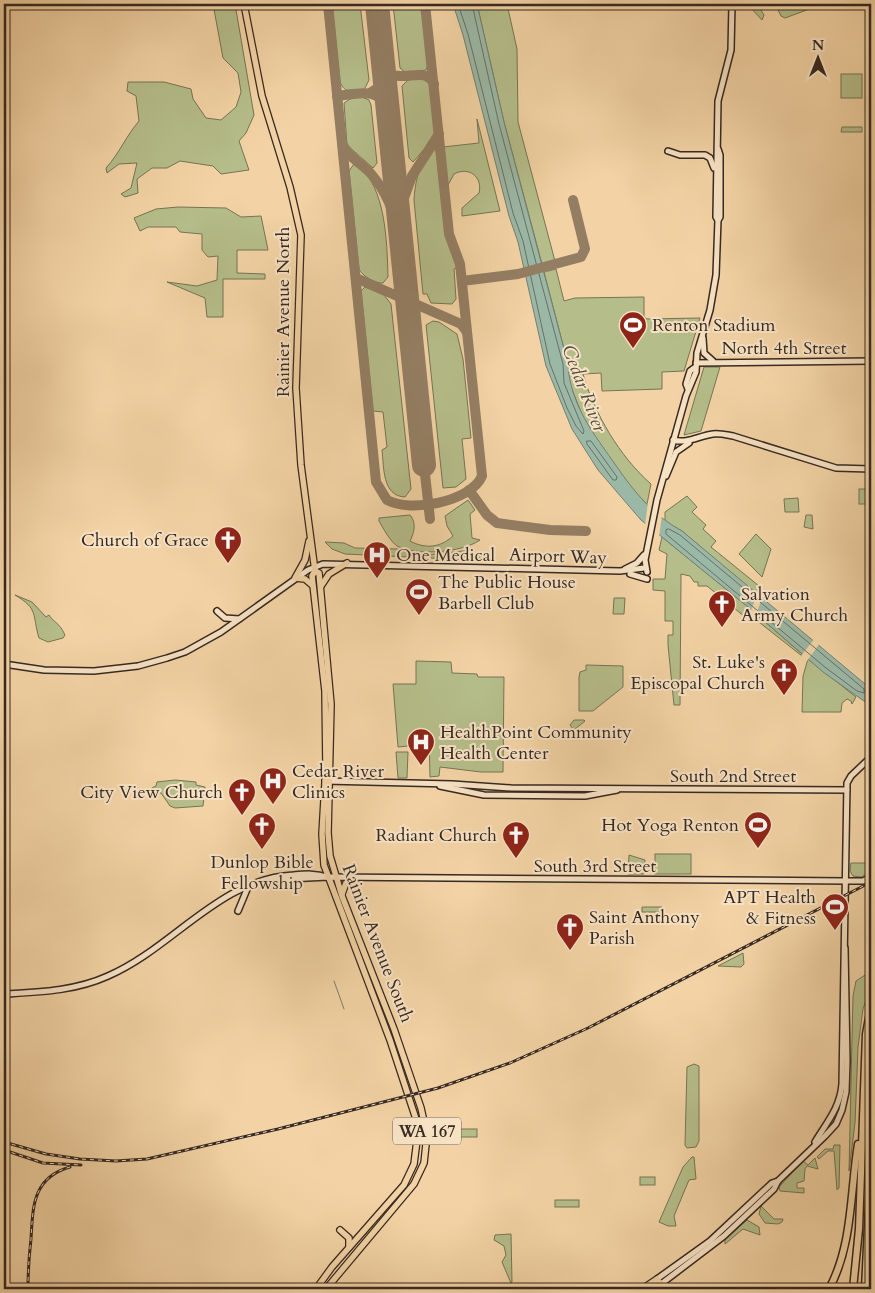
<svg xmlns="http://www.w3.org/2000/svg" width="875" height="1293" viewBox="0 0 875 1293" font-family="Cardo,serif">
<rect width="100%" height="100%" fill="#f3d3a5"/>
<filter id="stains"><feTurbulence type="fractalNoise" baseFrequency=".004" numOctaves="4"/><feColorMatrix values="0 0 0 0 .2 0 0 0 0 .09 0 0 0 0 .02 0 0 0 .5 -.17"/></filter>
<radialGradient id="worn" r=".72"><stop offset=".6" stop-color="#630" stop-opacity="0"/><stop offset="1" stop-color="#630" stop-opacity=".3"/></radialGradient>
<g fill="#b5be8a" stroke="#767456">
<path d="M213 4H235L254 115 246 133 239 141 249 170 221 174 213 166 180 161 167 168H152L137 179 138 193 125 197 121 194 131 188 137 163 119 164 107 173 106 168C119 154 126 136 139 121L136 96 127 91 128 82H164L191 89 193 99 206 118 221 120 236 107 241 92 238 73 223 58Z"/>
<path d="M332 4H360L369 80 364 90C352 91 345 94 340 82Z"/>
<path d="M393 4H423L429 62 426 70 406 73 400 68Z"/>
<path d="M477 4H507L517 49 518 122 555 261 542 264 504 122Z"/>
<path d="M750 4H757L764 15 762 20 750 7Z"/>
<path d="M775 4H823L785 18 781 16Z"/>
<rect x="841" y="74" width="21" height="24"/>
<path d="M422 78 431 85 436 132 434 138 413 162 409 158 402 86 408 80Z"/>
<path d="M362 97 369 100 371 105 377 163 373 168 347 145 344 103 350 99Z"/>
<path d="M477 119 500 211 462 216V208L479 193C483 177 469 166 454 174L447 187 443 147 479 143Z"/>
<path d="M842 127H862V132H841Z"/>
<path d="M436 149 445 230 457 268 454 269 456 299 452 304 431 303 427 294H423L414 200C415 183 419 158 436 149Z"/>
<path d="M354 164H357C386 187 387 242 388 277L383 283C376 284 362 276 359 269L349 171Z"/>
<path d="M178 207 226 208 241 217 261 216 268 250H237V273L265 274V279H223V317H207L205 298 167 282 197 286 217 280 218 256 208 257 202 250V234L180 232 176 227H148L140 231 134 218 156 209Z"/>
<path d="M556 269 564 301 575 298 644 297V317L647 319 700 318 684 371 662 372V389L602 391 601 373 583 374C594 413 620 457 651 484L647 504 634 492 605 453 583 417 569 382 568 364 544 272Z"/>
<path d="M365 287 384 295 391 304 411 489 405 497C382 496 384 467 382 450L387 447 383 412 373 411 361 291Z"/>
<path d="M433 321 439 322 457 334 463 359 471 438 462 439 466 479 456 487 443 488 426 325Z"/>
<path d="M704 367H720L701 431 684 435Z"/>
<rect x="859" y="489" width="12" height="15"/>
<path d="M687 496 697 507 692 512 706 525 703 529 716 541 711 547 759 586 757 595 682 531 665 522V512Z"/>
<path d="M798 498 799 512H785L784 499Z"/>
<path d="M468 500 475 510 470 514 472 538 480 540C461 553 417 556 397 546 390 541 383 528 379 521V518L410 515C417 523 414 533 410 541 425 549 440 548 453 536L447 526 445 516Z"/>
<path d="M806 515H812L813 529 804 527Z"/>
<path d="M756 534 771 549 762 577 739 554Z"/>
<path d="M662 537 752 610 749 616 745 617 707 586H698V582H694L690 576 681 574 680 705H674L668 645V635H673V621H665V591L653 590V579H665L667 554 659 550Z"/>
<path d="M325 542 344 543 355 548 398 549 417 556 472 550 473 557H491L494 561 345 554 332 549Z"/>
<path d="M15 595 32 602 46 617 49 615C55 624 59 622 65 635L63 638 48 642 39 638C32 615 39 609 15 595Z"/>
<path d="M614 598H625L624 614H613Z"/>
<path d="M757 615 802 654V656L755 619Z"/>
<path d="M808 659 856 697 852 704 851 701 847 699 842 703 841 712H802L803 676Z"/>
<path d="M416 661 451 662 452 673 477 674 478 677H504L503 772H481L440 767 439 776 430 777 429 736H421L419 738 418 745 398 747 393 684H416Z"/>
<path d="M586 665 623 666V687L593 711H579V677L580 672 586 670Z"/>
<path d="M574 720H584L585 721 574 730 570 725Z"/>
<path d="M396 752H408L407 778H398Z"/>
<path d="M175 780 196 782V785L205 787 203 806 175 808 170 806 161 793H152V788L156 786 157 782Z"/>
<rect x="655" y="854" width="36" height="20"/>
<path d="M629 855 645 860 644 874H628Z"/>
<path d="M851 863H871V872L861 877 853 876 850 871Z"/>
<path d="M642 907H662L661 912H642Z"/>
<path d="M743 953 744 964 741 967 718 966Z"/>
<path d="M871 971V985L863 1009 858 1047 855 1123 849 1171 853 996 856 981Z"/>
<path d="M694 1064 699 1066V1141L696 1147 687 1148 685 1145 687 1067Z"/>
<rect x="458" y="1129" width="19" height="8"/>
<path d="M834 1145H840L839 1188 837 1190 834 1151H828L819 1159 817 1157 825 1149H833Z"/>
<path d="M692 1157H694L696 1179 689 1180 674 1216 676 1226H668L659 1222 683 1167Z"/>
<path d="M815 1158 818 1169 807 1166 805 1169 804 1181 797 1183V1188H804V1193L780 1191 779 1187 803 1161 808 1165Z"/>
<rect x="640" y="1177" width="15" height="8"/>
<rect x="555" y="1200" width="24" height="7"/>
<path d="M761 1206 774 1219H783L782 1222 778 1224 765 1223 759 1214Z"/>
<path d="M747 1220 759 1227 760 1235 743 1229 725 1244V1239Z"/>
<path d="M511 1234 512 1282 511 1283 502 1262 506 1255 504 1246 494 1240 495 1235Z"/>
</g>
<path fill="#9bb8a6" stroke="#737f71" d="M453 4H477L504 122 568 364C570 405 594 434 617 467 635 493 654 516 682 531L871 689V706L823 672 748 607 641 520 598 470 572 429 546 366 518 242 509 216 463 35Z"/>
<g fill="#f3d3a5">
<path d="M545 264 547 271 524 277 522 269Z"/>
<path d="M648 502 662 515 659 537 645 526Z"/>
<path d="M758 592 763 596 755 617 750 613Z"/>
<path d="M814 639 820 643 807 661 801 656Z"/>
</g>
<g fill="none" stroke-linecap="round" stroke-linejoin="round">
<g stroke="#687064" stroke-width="1">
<path d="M458 4 468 34 513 213 523 241 550 364 567 408 576 426 583 434 584 431 564 383 563 364 499 124 472 4"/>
<path d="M587 441H591L617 477 616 480H613L587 444Z"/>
<path d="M669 529 680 535 864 689V693L857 691 826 668 666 534V530Z"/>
</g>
<path stroke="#737f71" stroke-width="1" d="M334 981 344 1009"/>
<g stroke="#947e63" stroke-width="10">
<path d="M328 4 376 482 387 500C410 513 471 502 482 476L460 264 449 234 425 4"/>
<path d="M383 64 392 75C406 80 427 67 434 84"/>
<path d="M370 93 381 86 384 74"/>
<path d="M337 96C357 94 380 86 387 110"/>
<path d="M342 143C346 156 364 165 372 175 387 193 395 214 400 236"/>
<path d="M401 225 404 198 412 176 439 134"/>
<path d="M356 278 461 324 467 332"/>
<path d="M462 281 518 274 581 257 585 249 573 200"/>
<path d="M424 465 430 519"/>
<path d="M469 490 487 515 497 523 550 530 586 531"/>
</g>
<path stroke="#947e63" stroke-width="24" d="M377 4 424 465"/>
<g stroke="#362921" stroke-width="8">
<g id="secondary">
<path d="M668 151 680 155H705L710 158 714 168"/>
<path d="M718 220 720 217V155L718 149"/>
<path d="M703 338 704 353 713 361"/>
<path d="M696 363 871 361"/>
<path d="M688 389 686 384 690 371 694 368"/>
<path d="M673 440C688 444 698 436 713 434 720 433 727 435 733 436L836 468 871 469"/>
<path d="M666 476 676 452 689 443"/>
<path d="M625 569 637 563 644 555"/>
<path d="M647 572 645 560 657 500 686 396 696 372 697 353 710 310 716 275 718 220 716 217 718 101 731 50 732 4"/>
<path d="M630 574 647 579"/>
<path d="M217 611 225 618 239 619"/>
<path d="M4 664 44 670 94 671 138 666 167 658 185 652 221 632 308 570 323 564 620 571 644 568"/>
<path d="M325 781 452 784 511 788 847 790"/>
<path d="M440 786 484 795 585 796 617 790"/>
<path d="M268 880 328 877 846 881H863L871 877"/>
<path d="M238 911 248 887"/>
<path d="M4 994C40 992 75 991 108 976 173 948 219 879 293 875 305 874 316 873 327 877"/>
<path d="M815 1142C827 1122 840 1108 842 1084L847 783 851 776 871 757"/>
<path d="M657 1279 710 1241 772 1183 778 1181"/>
<path d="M661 1284 724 1236 774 1189 778 1181 825 1136 836 1124 842 1110 846 1092 847 1061 845 948"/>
</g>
</g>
<g stroke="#362921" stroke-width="8">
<g id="primary">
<path d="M244 4 262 96 290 187 301 235 296 388 301 465 315 571 312 576 325 691 326 766 322 834 324 865 390 1040 415 1116 418 1132 414 1164 404 1185 332 1267 316 1289"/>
<path d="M309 541 305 560 295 578 305 579 312 585"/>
<path d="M315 571 319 573 331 704 328 833 330 856 342 896 394 1029 421 1108 427 1135 424 1163 414 1184 326 1289"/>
<path d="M321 586 329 574 347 563"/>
<path d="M342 894 346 883 352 878"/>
<path d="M340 1230 349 1238V1247"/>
<path d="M642 1289 657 1279 664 1289"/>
<path d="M653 1289 661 1284"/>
</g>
</g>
<g stroke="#362921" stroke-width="9">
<g id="highway">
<path d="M829 1289C853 1245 850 1192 858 1144"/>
<path d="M853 1289 859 1229 866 1034 871 1007"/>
<path d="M865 1289 871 1161"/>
</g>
</g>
<use href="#secondary" stroke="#f7e2c4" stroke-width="5"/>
<use href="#primary" stroke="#f3d3a5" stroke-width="5.5"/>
<use href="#highway" stroke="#f3d3a5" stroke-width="6"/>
<g stroke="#362921" stroke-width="3">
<g id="rail">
<path d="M4 1142 46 1154 80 1159 116 1161 147 1159 278 1129 438 1088 510 1063 588 1028 871 882"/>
<path d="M4 1150 43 1163 81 1165"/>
<path d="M28 1289C28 1272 29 1256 31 1239 33 1207 32 1178 70 1167"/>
</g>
</g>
<use href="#rail" stroke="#f7e2c4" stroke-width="1" stroke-dasharray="4" stroke-linecap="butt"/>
</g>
<defs>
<g id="stadium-pin" transform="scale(1.4375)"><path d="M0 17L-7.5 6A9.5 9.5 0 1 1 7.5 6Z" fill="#8f2418" stroke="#f7e2c4"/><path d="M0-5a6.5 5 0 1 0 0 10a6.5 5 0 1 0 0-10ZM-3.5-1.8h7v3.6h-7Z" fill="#fff"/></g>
<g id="church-pin" transform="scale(1.4375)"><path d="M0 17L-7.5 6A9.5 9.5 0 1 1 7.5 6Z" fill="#8f2418" stroke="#f7e2c4"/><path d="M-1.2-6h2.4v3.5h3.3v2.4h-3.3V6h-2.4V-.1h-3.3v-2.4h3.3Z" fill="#fff"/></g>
<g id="hospital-pin" transform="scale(1.4375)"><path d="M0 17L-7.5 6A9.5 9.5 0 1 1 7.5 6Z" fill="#8f2418" stroke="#f7e2c4"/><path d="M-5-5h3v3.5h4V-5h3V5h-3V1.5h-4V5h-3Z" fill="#fff"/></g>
</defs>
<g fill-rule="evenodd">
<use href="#stadium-pin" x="633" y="325"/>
<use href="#church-pin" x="228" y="540"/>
<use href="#hospital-pin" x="377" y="555"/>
<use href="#stadium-pin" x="419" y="592"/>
<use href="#church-pin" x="722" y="604"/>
<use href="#church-pin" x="784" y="672"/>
<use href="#hospital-pin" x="421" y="742"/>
<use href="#hospital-pin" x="273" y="781"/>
<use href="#church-pin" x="242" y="792"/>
<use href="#stadium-pin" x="758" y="825"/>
<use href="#church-pin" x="262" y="826"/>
<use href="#church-pin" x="516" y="835"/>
<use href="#stadium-pin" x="835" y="907"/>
<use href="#church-pin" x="570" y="927"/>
</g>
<g text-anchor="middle" stroke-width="4" stroke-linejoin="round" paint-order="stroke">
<rect fill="#f7e2c4" stroke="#706052" stroke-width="1" x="393" y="1117.5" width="68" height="27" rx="4"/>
<g font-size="16" font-weight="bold" fill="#362921">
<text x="427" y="1137">WA 167</text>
</g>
<g font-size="18" fill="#362921" stroke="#f7e2c4">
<text transform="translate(283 312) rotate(-90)" y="6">Rainier Avenue North</text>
<text x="784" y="354">North 4th Street</text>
<text transform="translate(558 556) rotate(2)" y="6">Airport Way</text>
<text x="733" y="782">South 2nd Street</text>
<text x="595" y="872">South 3rd Street</text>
<text transform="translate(378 943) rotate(69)" y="6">Rainier Avenue South</text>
</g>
<g font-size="18" fill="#362921" stroke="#f7e2c4" text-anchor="start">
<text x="652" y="331">Renton Stadium</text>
<text x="209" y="546" text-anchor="end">Church of Grace</text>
<text x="396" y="561">One Medical</text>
<text x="438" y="588">The Public House<tspan x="438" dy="21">Barbell Club</tspan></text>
<text x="741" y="600">Salvation<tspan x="741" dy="21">Army Church</tspan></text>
<text x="765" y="668" text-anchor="end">St. Luke's<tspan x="765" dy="21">Episcopal Church</tspan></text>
<text x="440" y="738">HealthPoint Community<tspan x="440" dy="21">Health Center</tspan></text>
<text x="292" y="777">Cedar River<tspan x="292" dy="21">Clinics</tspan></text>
<text x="223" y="798" text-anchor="end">City View Church</text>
<text x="739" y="831" text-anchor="end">Hot Yoga Renton</text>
<text x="497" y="841" text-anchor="end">Radiant Church</text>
<text x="262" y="868" text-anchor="middle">Dunlop Bible<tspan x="262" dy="21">Fellowship</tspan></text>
<text x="816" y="903" text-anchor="end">APT Health<tspan x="816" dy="21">&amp; Fitness</tspan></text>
<text x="589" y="923">Saint Anthony<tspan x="589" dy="21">Parish</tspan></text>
</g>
<g font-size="19" font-style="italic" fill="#4f4d42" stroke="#f7e2c4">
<text transform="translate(585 388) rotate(69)" y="7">Cedar River</text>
</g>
</g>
<rect width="875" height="1293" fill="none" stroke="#f3d3a5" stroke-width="20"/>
<rect x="5" y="5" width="865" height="1283" fill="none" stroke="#362921" stroke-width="2.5"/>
<rect x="10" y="10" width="855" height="1273" fill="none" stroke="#362921"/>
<g transform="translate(818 58)" stroke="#f7e2c4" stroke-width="4" paint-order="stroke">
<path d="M0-4L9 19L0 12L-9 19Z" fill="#362921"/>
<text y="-8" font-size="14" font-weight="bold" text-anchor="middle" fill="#362921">N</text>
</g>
<rect width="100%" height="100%" filter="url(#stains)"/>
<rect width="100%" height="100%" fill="url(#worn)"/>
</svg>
